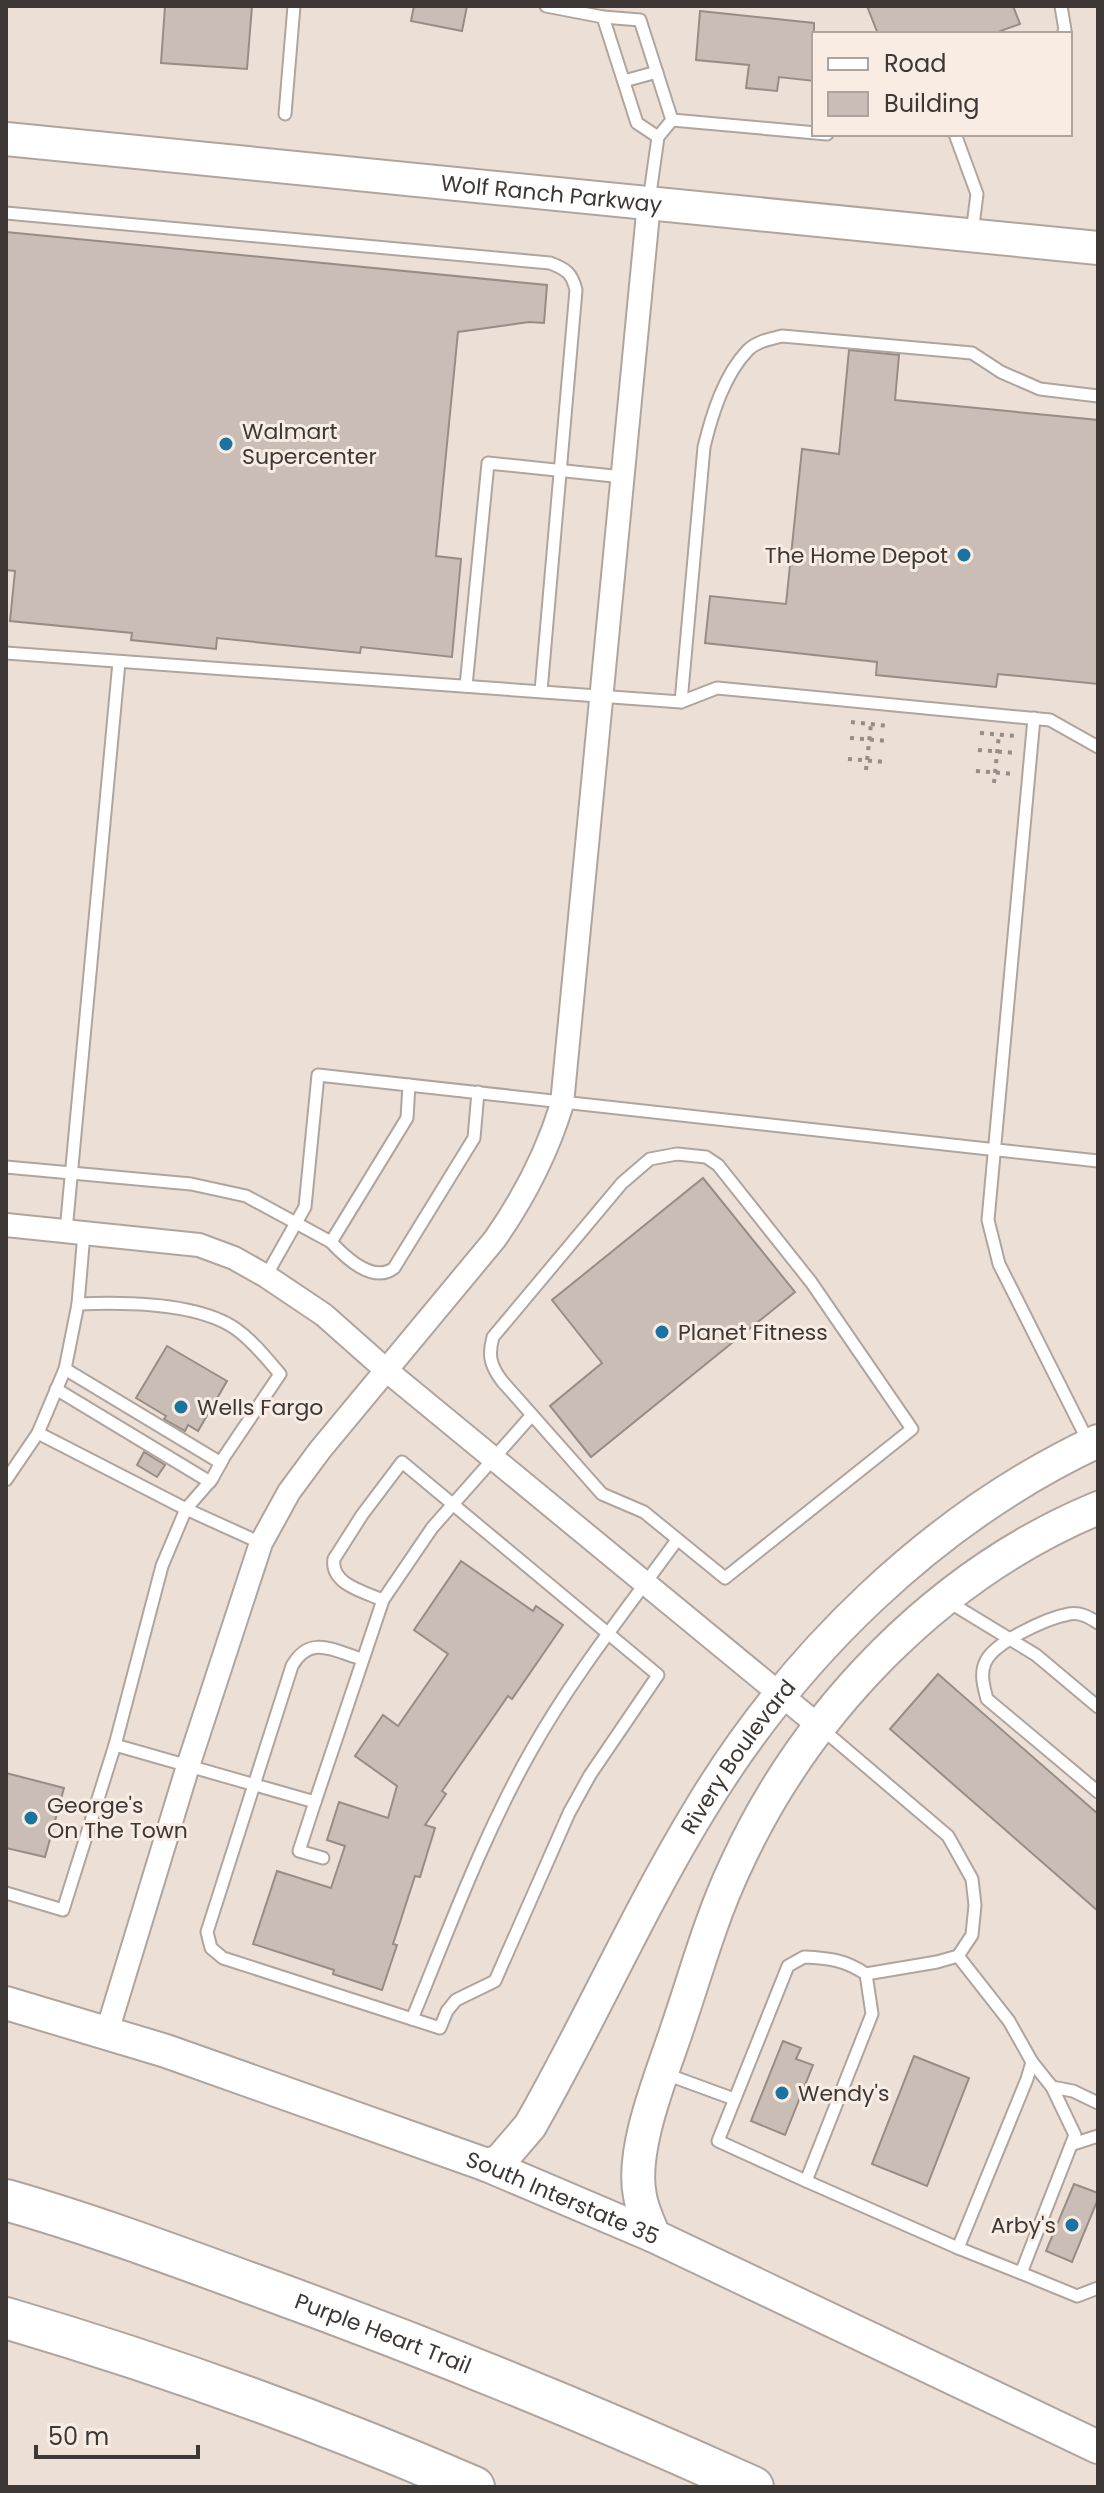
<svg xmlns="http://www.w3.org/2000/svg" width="1104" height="2493" viewBox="0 0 1104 2493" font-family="Poppins,sans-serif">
<rect width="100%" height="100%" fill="#ebdfd6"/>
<g fill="#c9bdb5" stroke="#988d85" stroke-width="2">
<path d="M165 6H252L247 69 161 63Z"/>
<path d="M414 6H467L462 31 411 21Z"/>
<path d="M867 6H1013L1020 24 992 34H878Z"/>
<path d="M700 11 814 23V81L779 77 777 91 746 88 749 65 696 60Z"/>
<path d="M6 232 547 285 544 323 529 322 458 332 436 556 461 559 452 657 361 647 360 653 217 638 216 649 131 640 132 633 10 621 15 571 6 570Z"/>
<path d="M849 350 899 355 895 400 1098 420V684L998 674 996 687 876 675 877 662 705 643 710 596 786 604 802 449 839 454Z"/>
<path d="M703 1178 795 1292 591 1457 550 1406 602 1363 552 1300Z"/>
<path d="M167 1346 227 1381 198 1431 188 1425 185 1431 164 1419 166 1416 136 1398Z"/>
<path d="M144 1452 165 1465 157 1477 137 1465Z"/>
<path d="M461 1561 533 1611 536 1606 563 1625 512 1699 508 1696 442 1791 446 1794 425 1825 435 1828 420 1877 415 1876 393 1944 397 1945 382 1990 333 1974 334 1970 253 1944 277 1871 331 1888 345 1846 327 1840 339 1802 388 1818 397 1786 355 1756 383 1715 398 1726 448 1654 414 1630Z"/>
<path d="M938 1674 1098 1814V1911L890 1729Z"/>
<path d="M6 1773 64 1788 45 1857 6 1848Z"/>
<path d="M783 2041 801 2048 796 2059 813 2065 785 2135 751 2121Z"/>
<path d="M914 2056 969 2078 927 2186 872 2164Z"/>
<path d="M1074 2184 1098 2193V2199L1072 2262 1046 2251Z"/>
</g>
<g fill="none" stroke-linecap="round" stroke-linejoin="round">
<g stroke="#b0a59d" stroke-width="15">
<g id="lane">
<path d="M546 6 603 17 640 20 672 120 658 137 649 201"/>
<path d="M1061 6 1065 30 1063 34"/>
<path d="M603 17 637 123 658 137"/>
<path d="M624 81 657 72"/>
<path d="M285 114 294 6"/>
<path d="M672 120 827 134"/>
<path d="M955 134 977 194 972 233"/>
<path d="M6 213 550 263C566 269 572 273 576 290L541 691"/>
<path d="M6 653 681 702 717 688 1050 720 1098 747"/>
<path d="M466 686 488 463 623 477"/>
<path d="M681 702 704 447C712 414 724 375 748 350 757 341 771 339 782 336L972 353 1001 372 1040 389 1098 396"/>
<path d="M1034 718 988 1220 999 1264 1088 1441"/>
<path d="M677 1154 706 1157 718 1165 811 1282 912 1429 725 1578 644 1512 602 1494 502 1381C490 1365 488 1355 493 1337L622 1183 650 1159Z"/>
<path d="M6 1167 191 1184 246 1196 331 1242 407 1118 409 1085"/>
<path d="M66 1231 119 662"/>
<path d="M84 1233 78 1304 65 1369 38 1433 186 1509 261 1543"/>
<path d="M331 1242C346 1258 373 1284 394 1268L474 1138 478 1092"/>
<path d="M266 1276 305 1207 318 1075 1098 1161"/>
<path d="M78 1304C124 1302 197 1302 236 1329 253 1341 267 1359 280 1374L224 1457 212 1479 186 1509 162 1566 115 1745 315 1802 383 1600 432 1528 532 1415"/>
<path d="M65 1369 221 1463"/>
<path d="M56 1389 210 1482"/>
<path d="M6 1480 38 1433"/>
<path d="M383 1600C364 1592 330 1584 334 1559L362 1515 402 1462 658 1675 590 1775 569 1813 495 1981 456 2000 447 2011 440 2028 412 2019"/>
<path d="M949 1602 1036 1655 1098 1707"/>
<path d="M1098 1623C1089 1617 1080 1612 1069 1614 1048 1618 993 1642 985 1663 980 1674 984 1688 987 1699L1098 1792"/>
<path d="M362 1659C334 1651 310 1634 292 1666L207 1932 211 1948 223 1958 412 2019C449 1929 483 1836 531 1751 573 1676 627 1609 677 1540"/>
<path d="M821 1728 948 1836 972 1879 975 1905 972 1935 958 1956 937 1962 866 1974"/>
<path d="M315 1802 299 1851 323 1858"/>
<path d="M6 1893 63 1910 115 1745"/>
<path d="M804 1957C829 1958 845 1960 866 1974L872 2014 806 2181 718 2141 788 1966Z"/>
<path d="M1032 2062 1052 2087 1075 2135 1021 2273 1077 2296 1098 2288"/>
<path d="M663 2073 734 2099"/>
<path d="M1052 2087 1073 2091 1098 2103"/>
<path d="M1073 2144 1098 2136"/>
<path d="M806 2181 958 2248 1027 2079 1032 2062 1009 2021 958 1956"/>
<path d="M958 2248 1021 2273"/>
</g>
</g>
<g stroke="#b0a59d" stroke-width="26">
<g id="street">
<path d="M6 1225 199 1245 234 1258 266 1276 324 1315 386 1370 820 1727"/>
<path d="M107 2032 188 1766 261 1543 289 1492 320 1450 495 1239C525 1196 547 1153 562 1104L649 203"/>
</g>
</g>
<g stroke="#b0a59d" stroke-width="36">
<g id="secondary">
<path id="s1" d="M6 139 1098 248"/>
<path id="s2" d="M6 2003 166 2051 487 2165 654 2236 1098 2447"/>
<path id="s3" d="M487 2165 500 2161 530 2126C589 2023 637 1913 699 1811 792 1656 933 1518 1098 1441"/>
<path d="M654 2236C649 2223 642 2210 640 2196 630 2149 663 2072 678 2026 696 1973 711 1918 735 1867 806 1711 939 1574 1098 1508"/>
</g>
</g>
<g stroke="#b0a59d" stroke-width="44">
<g id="highway">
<path id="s4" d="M6 2200C87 2223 168 2253 247 2282 419 2344 587 2412 753 2487"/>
<path d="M6 2318C165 2365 322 2421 474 2487"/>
</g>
</g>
<g stroke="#968d87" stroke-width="4" stroke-dasharray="4 6" stroke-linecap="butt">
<path d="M851 722 889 726"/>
<path d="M980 733 1016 736"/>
<path d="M850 738 888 741"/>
<path d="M978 750 1016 753"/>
<path d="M848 759 886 762"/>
<path d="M866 770 871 724"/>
<path d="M976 771 1014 774"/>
<path d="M994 783 999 734"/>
</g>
<use href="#lane" stroke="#fff" stroke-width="11"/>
<use href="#street" stroke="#fff" stroke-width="22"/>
<use href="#secondary" stroke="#fff" stroke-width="32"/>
<use href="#highway" stroke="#fff" stroke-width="40"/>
</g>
<g fill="#1b73a2" stroke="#f8ece3" stroke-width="3">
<circle cx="226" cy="444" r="8"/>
<circle cx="964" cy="555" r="8"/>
<circle cx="662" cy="1332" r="8"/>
<circle cx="181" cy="1407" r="8"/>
<circle cx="31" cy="1818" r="8"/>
<circle cx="782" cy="2093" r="8"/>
<circle cx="1072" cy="2225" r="8"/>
</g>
<g text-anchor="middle" stroke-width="6" stroke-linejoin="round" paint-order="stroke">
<g font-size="22" fill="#3d3835" stroke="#f8ece3">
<text dy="8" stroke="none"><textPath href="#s1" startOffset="548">Wolf Ranch Parkway</textPath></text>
<text dy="8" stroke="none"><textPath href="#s3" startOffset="484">Rivery Boulevard</textPath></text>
<text dy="8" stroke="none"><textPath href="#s2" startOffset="590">South Interstate 35</textPath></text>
<text dy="8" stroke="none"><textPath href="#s4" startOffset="400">Purple Heart Trail</textPath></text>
</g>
<g font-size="22" fill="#3d3835" stroke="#f8ece3" text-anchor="start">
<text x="242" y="439">Walmart<tspan x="242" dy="25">Supercenter</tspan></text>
<text x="948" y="563" text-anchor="end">The Home Depot</text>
<text x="678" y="1340">Planet Fitness</text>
<text x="197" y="1415">Wells Fargo</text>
<text x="47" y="1813">George's<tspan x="47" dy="25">On The Town</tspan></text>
<text x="798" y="2101">Wendy's</text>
<text x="1056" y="2233" text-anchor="end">Arby's</text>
</g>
</g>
<rect width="1104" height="2493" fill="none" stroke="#3d3835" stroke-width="16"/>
<rect x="812" y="32" width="260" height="104" fill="#f8ece3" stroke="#ada49d" stroke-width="2"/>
<rect x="828" y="58" width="40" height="12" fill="#ffffff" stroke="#ada49d" stroke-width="2"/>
<text x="884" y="72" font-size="24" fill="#3d3835">Road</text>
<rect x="828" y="92" width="40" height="24" fill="#c9bdb5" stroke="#ada49d" stroke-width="2"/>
<text x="884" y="112" font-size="24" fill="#3d3835">Building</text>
<path d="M36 2445v12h162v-12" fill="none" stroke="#3d3835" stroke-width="4"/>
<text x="48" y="2445" font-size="24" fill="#3d3835" stroke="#f8ece3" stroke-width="6" paint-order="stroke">50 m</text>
</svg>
